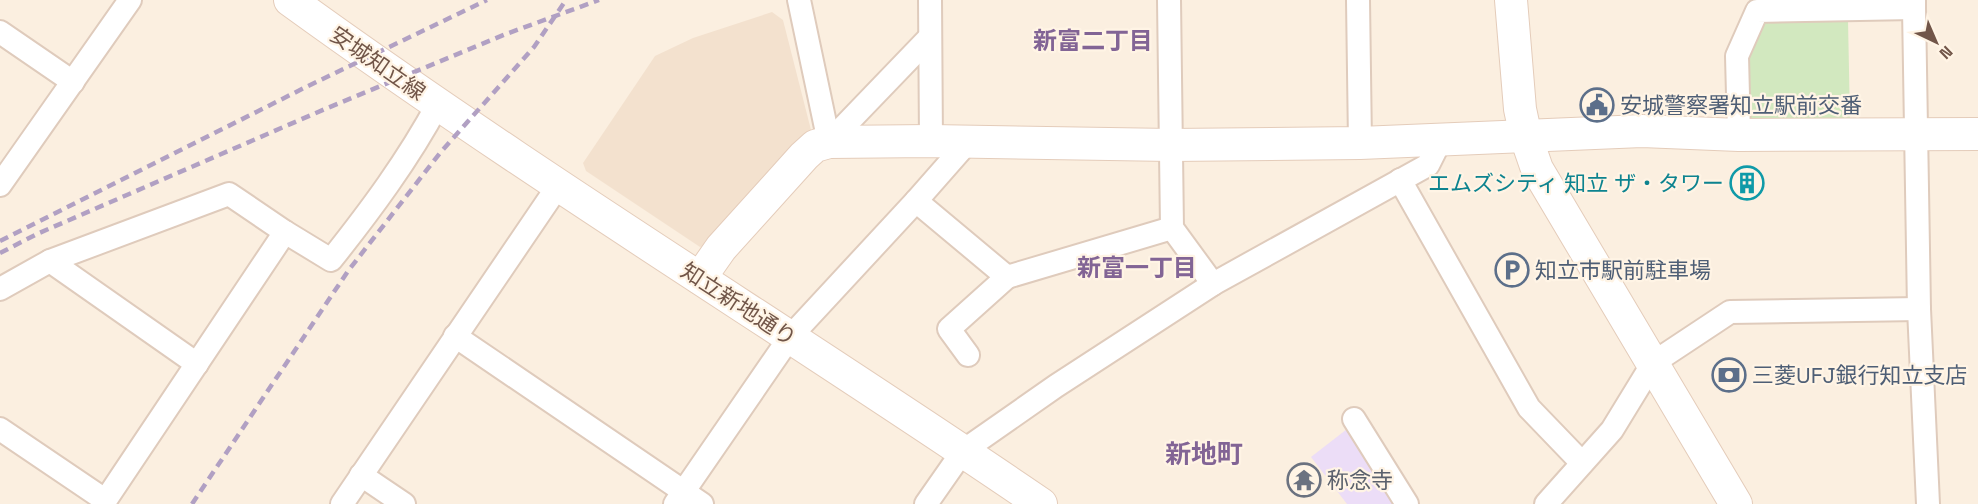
<svg xmlns="http://www.w3.org/2000/svg" width="1978" height="504" viewBox="0 0 1978 504" font-family="'Space Grotesk','Noto Sans JP',sans-serif">
<rect width="100%" height="100%" fill="#fbefe0"/>
<path fill="#f3e1ce" d="M772 12 783 20 811 130 708 244 700 247 586 171 583 163 655 56 693 38Z"/>
<path fill="#ecddf7" d="M1351 426 1402 504H1347L1311 457Z"/>
<path fill="#d2e8bf" d="M1762 20H1848L1850 120 1753 121 1746 113 1747 58Z"/>
<g fill="none" stroke-linecap="round" stroke-linejoin="round">
<g stroke="#dfcbbc" stroke-width="26">
<g id="street">
<path d="M799 0 829 142"/>
<path d="M930 0 931 141"/>
<path d="M1169 0 1172 228 1213 284"/>
<path d="M1358 0 1360 143"/>
<path d="M1914 8 1919 309 1928 504"/>
<path d="M0 32 73 82"/>
<path d="M1739 135 1737 56 1757 11 1914 8V0"/>
<path d="M829 142 930 37"/>
<path d="M1400 180 1529 408 1582 463"/>
<path d="M0 185 130 0"/>
<path d="M916 201 1007 277 1172 228"/>
<path d="M50 261 197 364"/>
<path d="M0 289 50 261 229 194 285 232 331 260C370 211 408 160 438 104"/>
<path d="M455 336 702 504"/>
<path d="M968 355 949 329 1007 277"/>
<path d="M1354 419 1407 504"/>
<path d="M0 429 105 500"/>
<path d="M361 475 404 504"/>
<path d="M103 504 285 232"/>
<path d="M342 504 558 186"/>
<path d="M675 504 790 337 916 201 967 143"/>
<path d="M926 504 963 451 1056 386 1213 284 1428 165 1441 139"/>
<path d="M1546 504 1612 430 1653 363 1730 312 1919 309"/>
</g>
</g>
<g stroke="#e4ccba" stroke-width="34">
<g id="secondary">
<path d="M290 0C534 177 792 334 1041 504"/>
<path d="M1511 0 1520 109 1526 137 1537 169 1736 504"/>
<path d="M700 278 721 248 804 156 815 146 829 142 931 141 1171 145 1360 143 1642 131 1739 135 1978 134"/>
</g>
</g>
<use href="#street" stroke="#fff" stroke-width="22"/>
<use href="#secondary" stroke="#fff" stroke-width="32"/>
<g stroke="#b1a0c3" stroke-width="4.5" stroke-dasharray="9 6" stroke-linecap="butt">
<path d="M0 241 306 87 487 0"/>
<path d="M0 253 37 234 325 109 506 34 599 0"/>
<path d="M192 504 348 271 440 153 534 47 566 0"/>
</g>
</g>
<defs>
<g id="civic-ring" transform="scale(1.725)"><circle r="9.5" fill="#fff4e5" stroke="#5c6f8a" stroke-width="1.5"/><path d="M-.6-6.5H3V-4.5H.6V-3L4-1V1h2V6H-6V1h2V-1L-.6-3ZM-1.2 2.5V6h2.4V2.5Z" fill="#5c6f8a"/></g>
<g id="building-ring" transform="scale(1.725)"><circle r="9.5" fill="#fff4e5" stroke="#0f9aa8" stroke-width="1.5"/><path d="M-4-6H4V6H1V3H-1V6H-4ZM-2.5-4.3h1.7v1.8h-1.7ZM.8-4.3h1.7v1.8H.8ZM-2.5-1h1.7V.8h-1.7ZM.8-1h1.7V.8H.8Z" fill="#0f9aa8"/></g>
<g id="parking-ring" transform="scale(1.725)"><circle r="9.5" fill="#fff4e5" stroke="#5c6f8a" stroke-width="1.5"/><path d="M-3.5-5.5H1a3.5 3.5 0 0 1 0 7H-1V5.5H-3.5ZM-1-3.4V-.6H.8a1.4 1.4 0 0 0 0-2.8Z" fill="#5c6f8a"/></g>
<g id="bank-ring" transform="scale(1.725)"><circle r="9.5" fill="#fff4e5" stroke="#5c6f8a" stroke-width="1.5"/><path d="M-6-4H6V4H-6ZM0-2.3a2.3 2.3 0 1 0 0 4.6a2.3 2.3 0 1 0 0-4.6Z" fill="#5c6f8a"/></g>
<g id="temple-ring" transform="scale(1.725)"><circle r="9.5" fill="#fff4e5" stroke="#6b7280" stroke-width="1.5"/><path d="M0-6L5-2H3V0L6.5 2.5H4V6H1.5V3h-3V6H-4V2.5H-6.5L-3 0V-2H-5Z" fill="#6b7280"/></g>
</defs>
<g fill-rule="evenodd">
<use href="#civic-ring" x="1597" y="105"/>
<use href="#building-ring" x="1747" y="183"/>
<use href="#parking-ring" x="1512" y="270"/>
<use href="#bank-ring" x="1729" y="375"/>
<use href="#temple-ring" x="1304" y="480"/>
</g>
<g text-anchor="middle" stroke-width="4.5" stroke-linejoin="round" paint-order="stroke">
<g font-size="22" fill="#715548" stroke="#fff4e5">
<text transform="translate(378 63) rotate(35)" y="8">安城知立線</text>
<text transform="translate(739 304) rotate(33)" y="8">知立新地通り</text>
</g>
<g font-size="22" fill="#4e5e75" stroke="#fff4e5" text-anchor="start">
<text x="1620" y="113">安城警察署知立駅前交番</text>
<text x="1535" y="278">知立市駅前駐車場</text>
<text x="1752" y="383">三菱UFJ銀行知立支店</text>
</g>
<g font-size="22" fill="#0d838f" stroke="#fff4e5" text-anchor="end">
<text x="1724" y="191">エムズシティ 知立 ザ・タワー</text>
</g>
<g font-size="22" fill="#5b616d" stroke="#fff4e5" text-anchor="start">
<text x="1327" y="488">称念寺</text>
</g>
<g font-size="24" font-weight="bold" fill="#826495" stroke="#fff4e5">
<text x="1093" y="49">新富二丁目</text>
<text x="1137" y="276">新富一丁目</text>
</g>
<g font-size="26" font-weight="bold" fill="#826495" stroke="#fff4e5">
<text x="1204" y="463">新地町</text>
</g>
</g>
<g transform="translate(1936 42) rotate(136)" stroke="#fff4e5" stroke-width="4.5" paint-order="stroke">
<path d="M0-4.5L10 22L0 15L-10 22Z" fill="#715548"/>
<text y="-9" font-size="16" font-weight="bold" text-anchor="middle" fill="#715548">N</text>
</g>
</svg>
